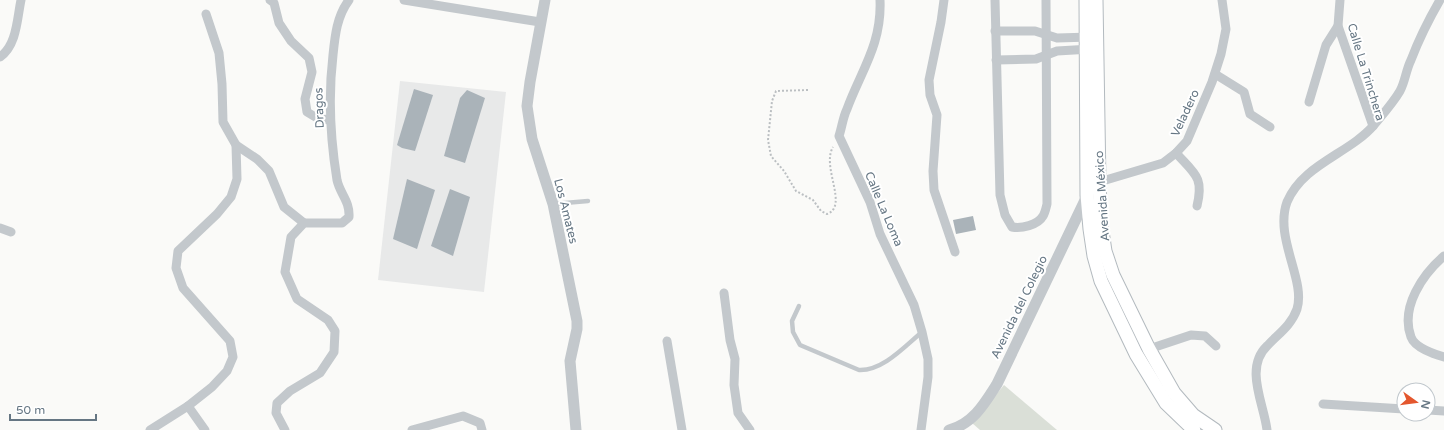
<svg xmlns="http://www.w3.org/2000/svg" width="1444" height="430" viewBox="0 0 1444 430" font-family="'Varela Round',sans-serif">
<rect width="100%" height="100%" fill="#fafaf8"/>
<path fill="#e8e9e9" d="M400 81 506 92 484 292 378 280Z"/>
<path fill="#dadfd7" d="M1004 385 1057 430H980L972 423Z"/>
<g fill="#aab3b9">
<path d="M414 89 433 95 415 151 402 148 397 145Z"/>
<path d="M467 90 485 98 465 163 444 156 460 98Z"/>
<path d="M407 179 435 190 417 249 393 239Z"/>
<path d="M450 189 470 197 453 256 431 246Z"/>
<path d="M973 216 976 230 956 234 953 220Z"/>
</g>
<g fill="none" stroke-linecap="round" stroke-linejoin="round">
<g stroke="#b3babf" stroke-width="15">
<g id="secondary">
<path d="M1086 0 1087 195 1090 229 1094 256 1101 281 1136 354 1166 403 1194 430"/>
<path d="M1096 0 1099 182 1101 225 1105 251 1113 275 1149 349 1174 393 1193 415 1215 430"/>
</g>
</g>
<path stroke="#bbbfc2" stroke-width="2" stroke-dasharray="2 2" stroke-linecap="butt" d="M808 90 776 91 772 101 768 140 771 156 784 171 796 191 813 200 821 211 827 214C849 206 821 167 833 147"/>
<g stroke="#c3c8cc" stroke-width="4.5">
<path d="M553 204 588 201"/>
<path d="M799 306 792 321 793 332 800 345 859 370C883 371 905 346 922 332"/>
</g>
<g stroke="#c3c8cc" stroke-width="9">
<path d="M270 0 274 3 279 23 291 41 309 58 312 72 305 99 307 112 317 118 329 120"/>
<path d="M404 0 540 22"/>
<path d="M880 0C882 44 861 71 847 109 843 117 842 127 839 136L870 202 880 234 914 305 922 332 928 359V377L921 430"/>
<path d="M944 0 941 22 929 80 930 95 937 115 933 171 934 190 955 252"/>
<path d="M995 0 1000 195 1005 215 1012 227C1021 229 1038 225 1043 216 1045 213 1046 208 1047 204L1046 0"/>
<path d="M1340 0 1338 26 1373 126"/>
<path d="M995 31H1035L1057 38 1091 37"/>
<path d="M0 57C17 45 17 19 21 0"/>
<path d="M996 60 1036 59 1057 51 1091 49"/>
<path d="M1215 74 1244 92 1250 114 1270 127"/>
<path d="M1309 102 1326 45 1338 26"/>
<path d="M236 145 257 159 269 171 284 207 304 223"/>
<path d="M1176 153C1195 174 1204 177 1197 206"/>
<path d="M1099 182 1163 163 1176 153 1187 141 1212 82 1221 54 1226 29 1222 0"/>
<path d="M0 228 11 232"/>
<path d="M1444 256C1423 274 1400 307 1411 337 1415 348 1434 354 1444 357"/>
<path d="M724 293 730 340 735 359 734 385 738 413 750 430"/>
<path d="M667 341 682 430"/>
<path d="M1149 349 1191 335 1205 336 1216 346"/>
<path d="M1323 404 1404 409"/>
<path d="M188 406 205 430"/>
<path d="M1428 410 1444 411"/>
<path d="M150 430 188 406 212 387 227 371 233 357 230 341 183 288 176 268 178 251 217 214 231 197 237 179 236 145 223 122 222 84 219 53 206 14"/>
<path d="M285 430 276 413 277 403 290 391 320 373 334 352 335 331 328 320 297 299 285 272 291 237 304 223H342L349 217C350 201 340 194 337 180 330 137 328 97 333 55 335 35 337 16 349 0"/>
<path d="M412 430 463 416 480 423 482 430"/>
<path d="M1267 430C1264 404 1244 368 1267 346 1278 334 1291 326 1297 309 1306 280 1274 238 1287 202 1303 164 1349 154 1374 125 1383 114 1393 103 1400 91 1405 82 1406 70 1411 60 1419 39 1429 19 1440 0"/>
</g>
<g stroke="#c3c8cc" stroke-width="11">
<path d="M545 0 530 82 527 106 532 139 553 204 577 321V329L570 361 576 430"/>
<path d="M949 430C973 424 985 403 997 384L1088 194"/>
</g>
<use href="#secondary" stroke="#fff" stroke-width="13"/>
</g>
<g text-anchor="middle" stroke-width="4" stroke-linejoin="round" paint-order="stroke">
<g font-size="12" fill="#657683" stroke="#fff">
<text transform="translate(1366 72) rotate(73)" y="4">Calle La Trinchera</text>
<text transform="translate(319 108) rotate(-92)" y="4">Dragos</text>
<text transform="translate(1185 113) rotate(-65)" y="4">Veladero</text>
<text transform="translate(1102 196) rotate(-94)" y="4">Avenida México</text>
<text transform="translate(884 209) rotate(67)" y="4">Calle La Loma</text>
<text transform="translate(566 211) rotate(76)" y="4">Los Amates</text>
<text transform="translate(1019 307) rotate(-64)" y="4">Avenida del Colegio</text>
</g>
</g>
<g transform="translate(1416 402) rotate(104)"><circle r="19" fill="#ffffff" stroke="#c1c8cd"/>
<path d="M0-3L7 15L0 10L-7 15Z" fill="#e4572e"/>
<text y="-6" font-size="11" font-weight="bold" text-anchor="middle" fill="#657683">N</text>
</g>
<path d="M10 414v6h86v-6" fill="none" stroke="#657683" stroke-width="2"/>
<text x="16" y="414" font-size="12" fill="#657683" stroke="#ffffff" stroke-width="3" paint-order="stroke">50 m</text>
</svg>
